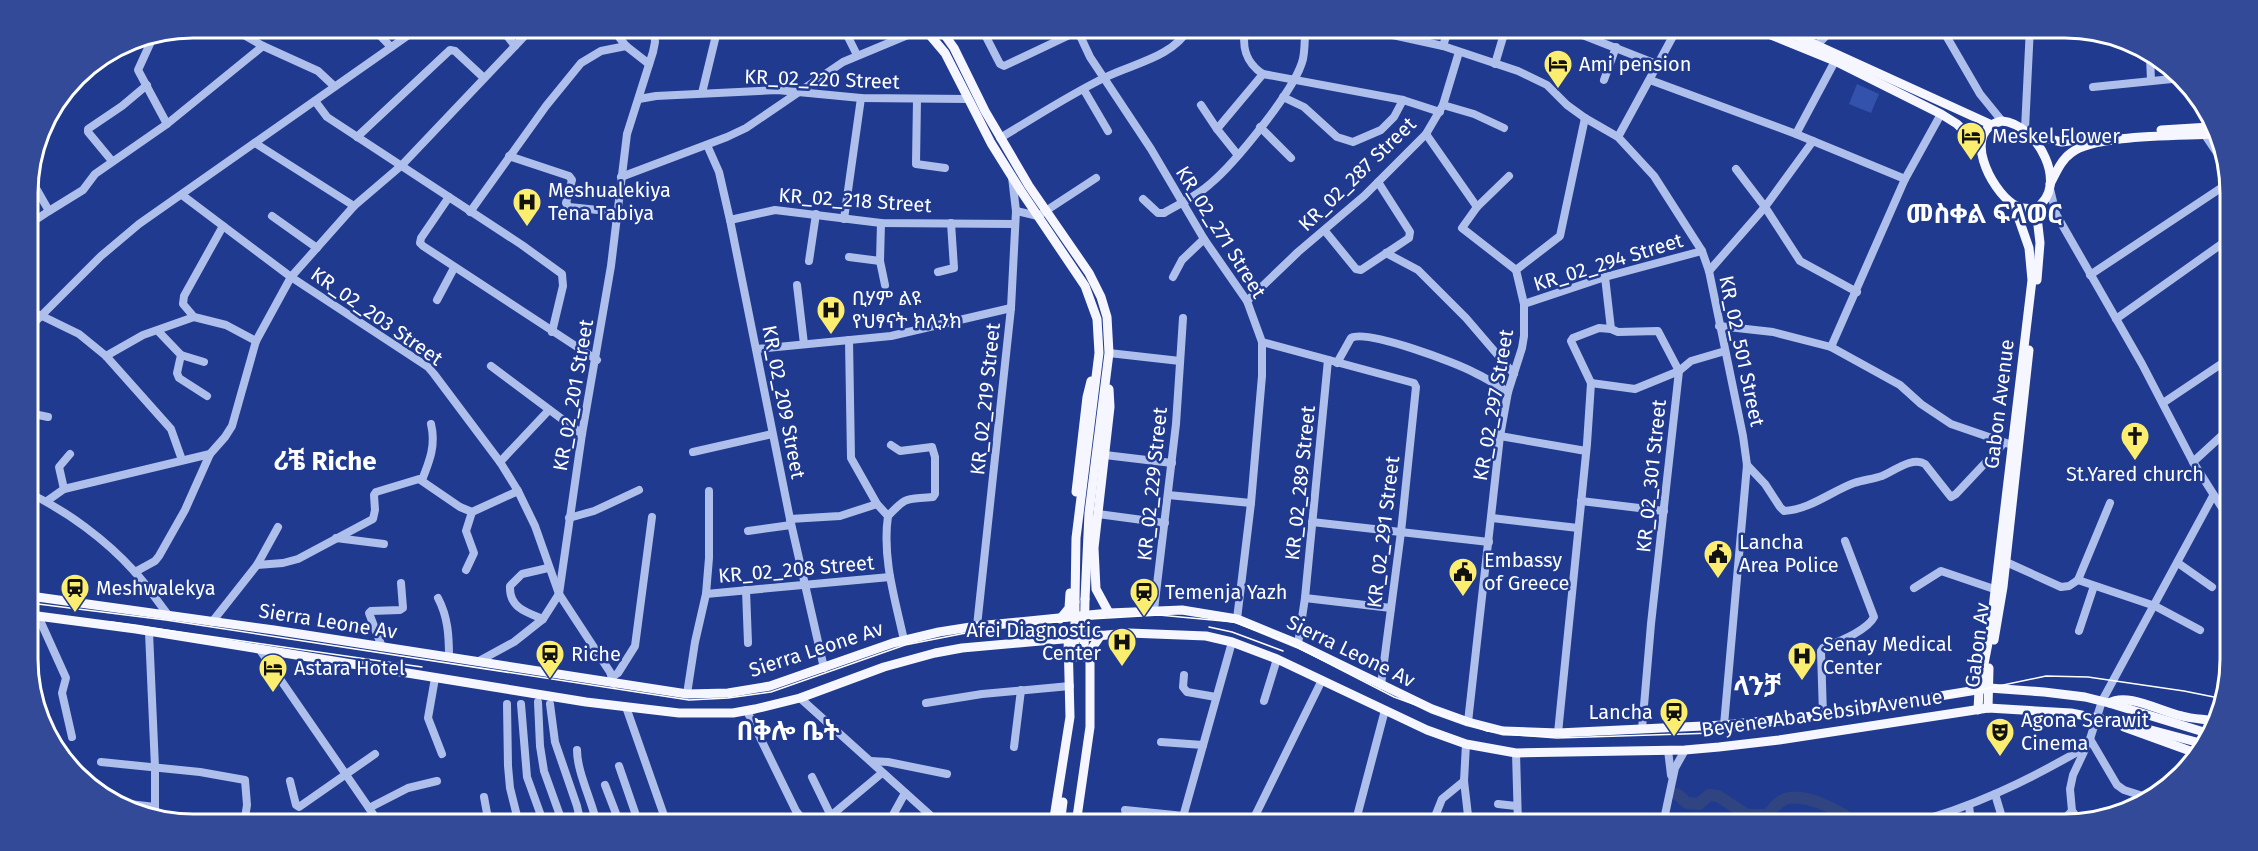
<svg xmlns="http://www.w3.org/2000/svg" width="2258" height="851" viewBox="0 0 2258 851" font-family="'Fira Sans','Noto Sans Ethiopic',sans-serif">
<rect width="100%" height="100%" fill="#203a8f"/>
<path fill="#3352ac" d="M1857 84 1879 94 1871 113 1849 104Z"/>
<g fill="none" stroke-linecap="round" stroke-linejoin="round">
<path stroke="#304482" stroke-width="12" d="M1677 794 1687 803 1699 804 1709 795 1718 796 1747 815H1767C1772 810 1778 802 1785 799 1805 792 1841 811 1856 824"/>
<g stroke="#afbfec" stroke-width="8">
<path d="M372 27 391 47"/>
<path d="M500 27 515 46"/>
<path d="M533 27 402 165 354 206 291 277 428 367 434 374 500 462 518 491 535 526 559 594 610 672 614 684"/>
<path d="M611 27 626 46 649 64"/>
<path d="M843 27 857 55"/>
<path d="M981 27 1000 64 1004 66 1078 31 1090 27"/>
<path d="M1076 27 1090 57 1151 149 1204 239 1247 301 1262 342V376L1251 503 1237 619"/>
<path d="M1246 27C1241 46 1246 63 1263 74L1403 100 1440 112"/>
<path d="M1356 27 1443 46 1518 71 1547 85 1567 105 1585 118 1618 137 1654 176 1702 251 1709 271 1743 436 1747 465 1724 725"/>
<path d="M1562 27 1659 65"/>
<path d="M1941 27 1980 94 2002 121"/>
<path d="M1134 28 1135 27"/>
<path d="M2030 34 2089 31"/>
<path d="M154 35 138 70 167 124"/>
<path d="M1818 44 1835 27"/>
<path d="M263 46 318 71 334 86"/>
<path d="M1443 46 1449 27"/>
<path d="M2150 57 2151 80"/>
<path d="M1495 64 1506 27"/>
<path d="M1604 80 1616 47"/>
<path d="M1650 80 1796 134 1905 179 1941 114"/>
<path d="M2093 87 2182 78"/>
<path d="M1084 90 1108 131"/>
<path d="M702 93 718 27"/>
<path d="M1283 97 1304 107 1337 137 1353 142 1381 130 1394 117 1403 100"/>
<path d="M639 99 656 96 777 90 861 98 967 99"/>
<path d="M917 99 916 164 945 168"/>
<path d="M315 101 327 117 522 245 562 274 563 286 552 332"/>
<path d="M1201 105 1217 129"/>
<path d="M1443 105 1474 114 1504 128"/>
<path d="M1260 127 1291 158"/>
<path d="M2025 129 2030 27"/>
<path d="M1426 134 1477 207"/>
<path d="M1796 134 1835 61"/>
<path d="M2205 135 2230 172"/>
<path d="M357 137 450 50 455 51 484 78"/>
<path d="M1618 137 1678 27"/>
<path d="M1000 138C1034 118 1069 95 1104 78 1134 63 1172 58 1190 27"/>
<path d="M255 143 354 206"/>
<path d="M707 145 719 172 730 220 790 519 824 668"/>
<path d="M1237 154 1217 129 1263 74"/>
<path d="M509 156 569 176 572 180 566 203 569 207 617 212"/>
<path d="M112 161 88 132V129L122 106 147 85"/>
<path d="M1736 169 1765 207 1800 261 1857 292"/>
<path d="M1509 176 1477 207 1462 228 1516 270"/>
<path d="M621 177 727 137 746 128 843 62 927 27"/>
<path d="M2050 189 2056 214 2142 364 2193 462 2231 522"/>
<path d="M449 197 421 238 420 243 423 246 597 360"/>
<path d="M1143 199 1158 213H1164C1179 204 1197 196 1210 184 1234 164 1296 89 1303 59 1305 49 1305 37 1305 27"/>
<path d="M49 211 83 190 95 174 167 124 263 46 230 27"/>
<path d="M1016 211 1038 216 1096 178"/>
<path d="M470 212 546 106 581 63 601 51 626 46"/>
<path d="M272 216 317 248"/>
<path d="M844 219 861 98"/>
<path d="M730 220 775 210 881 223 1014 224"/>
<path d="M28 225 49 211 29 176"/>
<path d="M223 226 184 296 183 304 194 317 226 325 256 341"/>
<path d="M1325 231 1356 269 1361 270 1409 238 1410 232 1378 182"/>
<path d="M1386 253 1418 270 1466 318 1514 374"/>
<path d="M849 257 880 261 881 223"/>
<path d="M809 261 816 214"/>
<path d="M880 261 885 285"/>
<path d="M1709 271 1765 207 1813 141"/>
<path d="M938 272 954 268 951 223"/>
<path d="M2090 275 2230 182"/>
<path d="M1173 277 1182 260 1204 239"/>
<path d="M1605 277 1611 329 1618 332 1658 331 1679 371 1651 624 1642 729"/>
<path d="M797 285 804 344"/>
<path d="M437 300 454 268"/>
<path d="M1247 301 1298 252 1364 196 1426 134 1443 105 1459 52"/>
<path d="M1524 304 1605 277 1702 251"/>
<path d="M40 315 79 334 106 356 171 429 182 460"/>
<path d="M2116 319 2230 238"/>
<path d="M1719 326 1773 332 1831 347 1900 385 1921 404 1951 424 2015 446"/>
<path d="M28 329 101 256 139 224 420 27"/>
<path d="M158 331 181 355 177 373 179 378 207 396"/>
<path d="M849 340 851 458 877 504 888 516C882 558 895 599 904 640"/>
<path d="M1262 342 1414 383 1416 387 1401 532 1381 685"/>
<path d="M1831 347 1905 179"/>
<path d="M757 349 891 336 1011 308"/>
<path d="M1109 353 1180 361"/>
<path d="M181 355 204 362"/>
<path d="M106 356 143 335 194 317"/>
<path d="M1337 363 1351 338C1367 329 1457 363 1475 373 1486 378 1497 385 1508 392"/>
<path d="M491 366 582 434"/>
<path d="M1591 383 1635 389 1679 371 1691 361 1725 351"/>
<path d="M2163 403 2230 358"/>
<path d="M29 413 48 417"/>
<path d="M1500 436 1586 451"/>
<path d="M693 452 772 434"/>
<path d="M1105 455 1172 463"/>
<path d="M500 462 549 410"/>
<path d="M2193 462 2230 428"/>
<path d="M1747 465 1765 484 1780 507 1784 511C1809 510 1832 491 1854 483 1863 480 1873 479 1882 476 1894 471 1913 456 1925 464L1951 497 1956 494 2004 443"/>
<path d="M422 480C430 460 436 445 431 424"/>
<path d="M64 489 59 467 70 454"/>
<path d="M29 493C67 511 106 540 134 571 147 585 157 601 169 616"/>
<path d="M1168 495 1251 503"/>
<path d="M47 501 64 489 210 454 225 437 232 426 256 341 291 277 182 195"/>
<path d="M1581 501 1664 511"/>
<path d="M1098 514 1165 523"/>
<path d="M888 516C908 495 906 500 933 497L935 494V457L932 447 900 451 891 445"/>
<path d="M569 518 594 511 639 490"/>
<path d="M1492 518 1578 528"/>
<path d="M790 519 840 516 877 504"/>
<path d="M1312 522 1489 542"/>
<path d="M748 531 791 525"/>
<path d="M336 538 384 544"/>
<path d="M2006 562 2061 587 2069 586 2078 580 2155 606 2200 630"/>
<path d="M2178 563 2212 587"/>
<path d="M257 565 278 527"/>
<path d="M466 570 474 553 466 531 472 512"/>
<path d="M135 572 155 561 159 556 185 510 210 454"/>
<path d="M2078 580 2110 503"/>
<path d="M1914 588 1941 571 1994 589"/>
<path d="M746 590 748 643"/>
<path d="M706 594 890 577"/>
<path d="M438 598C448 617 449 636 449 657"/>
<path d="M1305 598 1391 608"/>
<path d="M1154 610 1176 424 1183 318"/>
<path d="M38 616 66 678 62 693 72 737"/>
<path d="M543 619C525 612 509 607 510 586L522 574 548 568"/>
<path d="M212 622 257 565 283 563 298 559 373 519 375 510 374 495 376 492 419 479 460 507 472 512 518 491"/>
<path d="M977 626 1011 308 1016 211 1012 177"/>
<path d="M2079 631 2094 586"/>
<path d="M149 632 155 767V818"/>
<path d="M1298 644 1305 598 1328 360"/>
<path d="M382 647 369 613 371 611 400 610 403 608 401 583"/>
<path d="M260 650 380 824"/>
<path d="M479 661 514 642 543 619 559 594 582 434 611 266 627 134 653 52 655 42 654 27"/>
<path d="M1184 675 1183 687 1187 692 1216 697"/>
<path d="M612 677 618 673 635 646 652 517"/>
<path d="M435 678 428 718 442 754"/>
<path d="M687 694 695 642 706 594 709 558V491"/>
<path d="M800 698 940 824"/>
<path d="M1264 701 1277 659"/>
<path d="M538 702 540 746 544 771 563 824"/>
<path d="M926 703 982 694 1070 686"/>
<path d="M507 704 508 766 510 788 519 824"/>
<path d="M521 704 527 777 544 824"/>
<path d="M550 704 555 742 577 806 581 824"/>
<path d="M626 707 667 824"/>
<path d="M747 711 796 811 806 824"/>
<path d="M1823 715 1821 651 1823 648C1837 642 1867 631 1874 617L1845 541"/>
<path d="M1468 722 1500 436 1508 392 1522 348 1524 336V304L1516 270 1560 236 1585 118"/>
<path d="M1558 733 1587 444 1591 383 1571 341 1573 338 1599 328 1611 329"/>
<path d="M2090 739 2117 785 2124 790 2146 797"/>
<path d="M1161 742 1203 745"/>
<path d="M1466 744 1464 781 1469 824"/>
<path d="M1014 747 1021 690"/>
<path d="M577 750C577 772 592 801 597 824"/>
<path d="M1668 750 1671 775"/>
<path d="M1516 753 1518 824"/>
<path d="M871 761 888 762 947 774"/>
<path d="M101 762 200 772 245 780 247 805 244 824"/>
<path d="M619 766 639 824"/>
<path d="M812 777 831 816"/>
<path d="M290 781 296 805 299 807 375 754"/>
<path d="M605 785 620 824"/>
<path d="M1995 794 2004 824"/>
<path d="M484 797 489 824"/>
<path d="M121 803 155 807"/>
<path d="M1498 804 1516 806"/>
<path d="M1969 805 1971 824"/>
<path d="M369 808 408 788 437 781"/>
<path d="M1125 810 1184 816"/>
<path d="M2081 822 2072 811 2070 789 2073 775 2090 739 2102 701 2213 496"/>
<path d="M821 824 882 773"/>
<path d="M888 824 905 793"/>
<path d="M1143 824 1145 812"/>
<path d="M1181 824 1232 642"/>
<path d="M1251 824 1322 680"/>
<path d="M1355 824 1385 710"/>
<path d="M1432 824 1442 799 1464 781"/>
<path d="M1663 824 1675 768 1685 750"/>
<path d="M1908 824C1972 808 2029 780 2086 747"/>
<path d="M2059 824 2072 811"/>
</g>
<g stroke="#f5f6ff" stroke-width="9">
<path d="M923 27 945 53 991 143 1021 191 1085 286 1097 319 1099 353 1076 538 1075 602"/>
<path d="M939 27 954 48 985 111 1029 186 1089 273 1101 297 1107 317 1109 353 1089 513 1085 599"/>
<path d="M1751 27 1835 61 1941 114 1957 124 1980 147"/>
<path d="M1777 27 1992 125"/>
<path d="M2002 121C2038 124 2070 187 2036 208 2028 209 2020 209 2013 204 1991 190 1960 130 2002 121Z"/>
<path d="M2161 130 2210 127"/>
<path d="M2031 135 2062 142 2097 137"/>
<path d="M2050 184C2056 173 2061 160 2071 153 2093 134 2182 136 2213 134"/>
<path d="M2036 208 2040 243 2037 280"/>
<path d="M1076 492 1087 397 1091 381"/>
<path d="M30 596 274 630 687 694 728 693 770 686 893 643 939 632 977 626 1109 613 1182 610 1237 619 1298 644 1432 709 1468 722 1503 731 1558 733 1724 725 1823 715 1989 688 2044 692 2085 697 2109 703 2207 733"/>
<path d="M1109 613 1096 589 1094 548 1110 407 1109 389"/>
<path d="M30 615 136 629 586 702 679 713H733L755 709 800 698 884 667 935 653 962 648 1129 633 1206 636 1232 642 1277 659 1427 730 1466 744 1516 753 1685 750 1719 747 1779 740 1988 708 2071 713 2136 726 2200 743"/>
<path d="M1060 619 1069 608 1070 593"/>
<path d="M1994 640 2003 587 2029 350"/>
<path d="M2109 703C2128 692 2161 712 2182 716 2193 719 2204 719 2215 721"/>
<path d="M1988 708 1989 668"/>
<path d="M1978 710 1979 690 1990 633 2032 280 2029 248 2014 205"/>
<path d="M2124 727 2193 752"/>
<path d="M1053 824 1070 717 1068 638"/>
<path d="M1060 824 1063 802"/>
<path d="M1076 824 1090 727V651L1101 635"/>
</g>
<g stroke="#fff" stroke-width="1.5">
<path d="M30 603 166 620 689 700 728 698 771 692 905 645 976 631 1073 620 1159 615 1234 622 1287 642 1394 697 1487 731 1517 735 1557 738 1714 733 1823 719 1927 701 2046 676 2088 677 2184 691 2224 699"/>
<path d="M111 622 422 667"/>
<path d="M1209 627 1232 632 1283 651"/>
</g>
<g stroke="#f5f6ff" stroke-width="9">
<path d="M1075 602V657"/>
<path d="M1084 657 1085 599"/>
</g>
</g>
<defs>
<g id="hotel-pin" transform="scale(1.5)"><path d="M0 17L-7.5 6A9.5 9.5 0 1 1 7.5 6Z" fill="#faed6f" stroke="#203a8f"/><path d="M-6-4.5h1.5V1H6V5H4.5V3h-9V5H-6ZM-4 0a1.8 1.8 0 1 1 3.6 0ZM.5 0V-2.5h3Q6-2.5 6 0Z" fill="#111"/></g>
<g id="hospital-pin" transform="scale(1.5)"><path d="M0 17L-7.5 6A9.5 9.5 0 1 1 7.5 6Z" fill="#faed6f" stroke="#203a8f"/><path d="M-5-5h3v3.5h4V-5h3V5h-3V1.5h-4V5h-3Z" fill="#111"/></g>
<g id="church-pin" transform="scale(1.5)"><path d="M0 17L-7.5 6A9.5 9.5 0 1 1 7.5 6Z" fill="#faed6f" stroke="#203a8f"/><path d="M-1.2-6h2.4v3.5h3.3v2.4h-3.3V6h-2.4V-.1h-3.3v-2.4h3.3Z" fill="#111"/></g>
<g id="civic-pin" transform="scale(1.5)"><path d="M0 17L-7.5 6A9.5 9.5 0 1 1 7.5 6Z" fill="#faed6f" stroke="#203a8f"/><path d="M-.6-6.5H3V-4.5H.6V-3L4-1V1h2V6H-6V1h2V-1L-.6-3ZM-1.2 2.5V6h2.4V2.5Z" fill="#111"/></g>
<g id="station-pin" transform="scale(1.5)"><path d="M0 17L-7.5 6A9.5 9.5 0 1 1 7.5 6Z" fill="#faed6f" stroke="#203a8f"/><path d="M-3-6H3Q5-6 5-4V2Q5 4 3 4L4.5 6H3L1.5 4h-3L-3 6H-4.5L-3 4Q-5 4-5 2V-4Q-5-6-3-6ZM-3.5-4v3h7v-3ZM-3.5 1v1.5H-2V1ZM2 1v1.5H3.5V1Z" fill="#111"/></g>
<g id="theatre-pin" transform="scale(1.5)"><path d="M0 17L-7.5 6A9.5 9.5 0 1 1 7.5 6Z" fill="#faed6f" stroke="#203a8f"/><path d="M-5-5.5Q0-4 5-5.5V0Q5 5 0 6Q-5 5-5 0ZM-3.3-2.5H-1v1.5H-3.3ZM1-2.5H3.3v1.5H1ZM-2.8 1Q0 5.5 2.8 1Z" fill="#111"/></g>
</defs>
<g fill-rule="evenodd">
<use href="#hotel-pin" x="1558" y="64"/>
<use href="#hotel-pin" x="1971" y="136"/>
<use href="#hospital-pin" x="527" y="202"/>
<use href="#hospital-pin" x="831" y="310"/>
<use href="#church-pin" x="2135" y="436"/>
<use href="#civic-pin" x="1718" y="554"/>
<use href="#civic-pin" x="1463" y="572"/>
<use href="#station-pin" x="75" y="588"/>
<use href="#station-pin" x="1144" y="592"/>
<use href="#hospital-pin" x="1122" y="642"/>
<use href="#station-pin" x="550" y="654"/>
<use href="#hospital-pin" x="1802" y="656"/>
<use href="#hotel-pin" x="273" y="668"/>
<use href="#station-pin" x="1674" y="712"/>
<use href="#theatre-pin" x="2000" y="732"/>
</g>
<g text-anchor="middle" stroke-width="5" stroke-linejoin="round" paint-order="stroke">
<g font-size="20" fill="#fff" stroke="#203a8f" text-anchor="start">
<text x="1579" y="71">Ami pension</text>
<text x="1992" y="143">Meskel Flower</text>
<text x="548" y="197">Meshualekiya<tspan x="548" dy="23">Tena Tabiya</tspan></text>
<text x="852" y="305">ቢሃም ልዩ<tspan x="852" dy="23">የህፃናት ክሊንክ</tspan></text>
<text x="2135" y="481" text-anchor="middle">St.Yared church</text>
<text x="1739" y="549">Lancha<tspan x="1739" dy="23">Area Police</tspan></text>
<text x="1484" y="567">Embassy<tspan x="1484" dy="23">of Greece</tspan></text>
<text x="96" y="595">Meshwalekya</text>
<text x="1165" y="599">Temenja Yazh</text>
<text x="1101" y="637" text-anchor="end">Afei Diagnostic<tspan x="1101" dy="23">Center</tspan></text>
<text x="1823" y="651">Senay Medical<tspan x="1823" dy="23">Center</tspan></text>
<text x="571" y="661">Riche</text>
<text x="294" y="675">Astara Hotel</text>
<text x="1653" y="719" text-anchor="end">Lancha</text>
<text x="2021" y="727">Agona Serawit<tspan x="2021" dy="23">Cinema</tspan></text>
</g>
<g font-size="20" fill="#fff" stroke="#203a8f">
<text transform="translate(822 79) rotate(2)" y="7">KR_02_220 Street</text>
<text transform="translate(1357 174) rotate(-44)" y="7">KR_02_287 Street</text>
<text transform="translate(855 200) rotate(4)" y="7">KR_02_218 Street</text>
<text transform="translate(1221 232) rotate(58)" y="7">KR_02_271 Street</text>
<text transform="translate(1608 262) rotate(-17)" y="7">KR_02_294 Street</text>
<text transform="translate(377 316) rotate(35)" y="7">KR_02_203 Street</text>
<text transform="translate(1742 351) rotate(78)" y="7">KR_02_501 Street</text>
<text transform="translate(573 395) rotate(-80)" y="7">KR_02_201 Street</text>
<text transform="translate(985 399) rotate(-84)" y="7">KR_02_219 Street</text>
<text transform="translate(784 402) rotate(79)" y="7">KR_02_209 Street</text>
<text transform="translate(1999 404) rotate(-83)" y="7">Gabon Avenue</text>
<text transform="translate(1493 405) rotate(-80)" y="7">KR_02_297 Street</text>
<text transform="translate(1651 476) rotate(-84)" y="7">KR_02_301 Street</text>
<text transform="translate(1300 483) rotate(-84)" y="7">KR_02_289 Street</text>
<text transform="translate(1152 484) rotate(-84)" y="7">KR_02_229 Street</text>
<text transform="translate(1383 532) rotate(-83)" y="7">KR_02_291 Street</text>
<text transform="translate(796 569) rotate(-5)" y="7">KR_02_208 Street</text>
<text transform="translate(328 621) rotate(9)" y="7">Sierra Leone Av</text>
<text transform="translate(1977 645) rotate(-83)" y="7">Gabon Av</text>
<text transform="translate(816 649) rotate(-18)" y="7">Sierra Leone Av</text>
<text transform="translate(1351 651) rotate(26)" y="7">Sierra Leone Av</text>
<text transform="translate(1822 713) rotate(-8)" y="7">Beyene Aba Sebsib Avenue</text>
</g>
<g font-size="26" font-weight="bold" fill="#fff" stroke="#203a8f">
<text x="1984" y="223">መስቀል ፍላወር</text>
<text x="325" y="470">ሪቼ Riche</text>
<text x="1757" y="695">ላንቻ</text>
<text x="788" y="740">በቅሎ ቤት</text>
</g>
</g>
<path d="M0 0H2258V851H0ZM193 38H2065A155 155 0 0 1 2220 193V659A155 155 0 0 1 2065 814H193A155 155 0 0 1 38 659V193A155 155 0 0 1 193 38Z" fill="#324a98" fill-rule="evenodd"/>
<path fill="none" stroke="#fff" stroke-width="3" d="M193 38H2065A155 155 0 0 1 2220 193V659A155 155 0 0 1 2065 814H193A155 155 0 0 1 38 659V193A155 155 0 0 1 193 38Z"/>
</svg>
